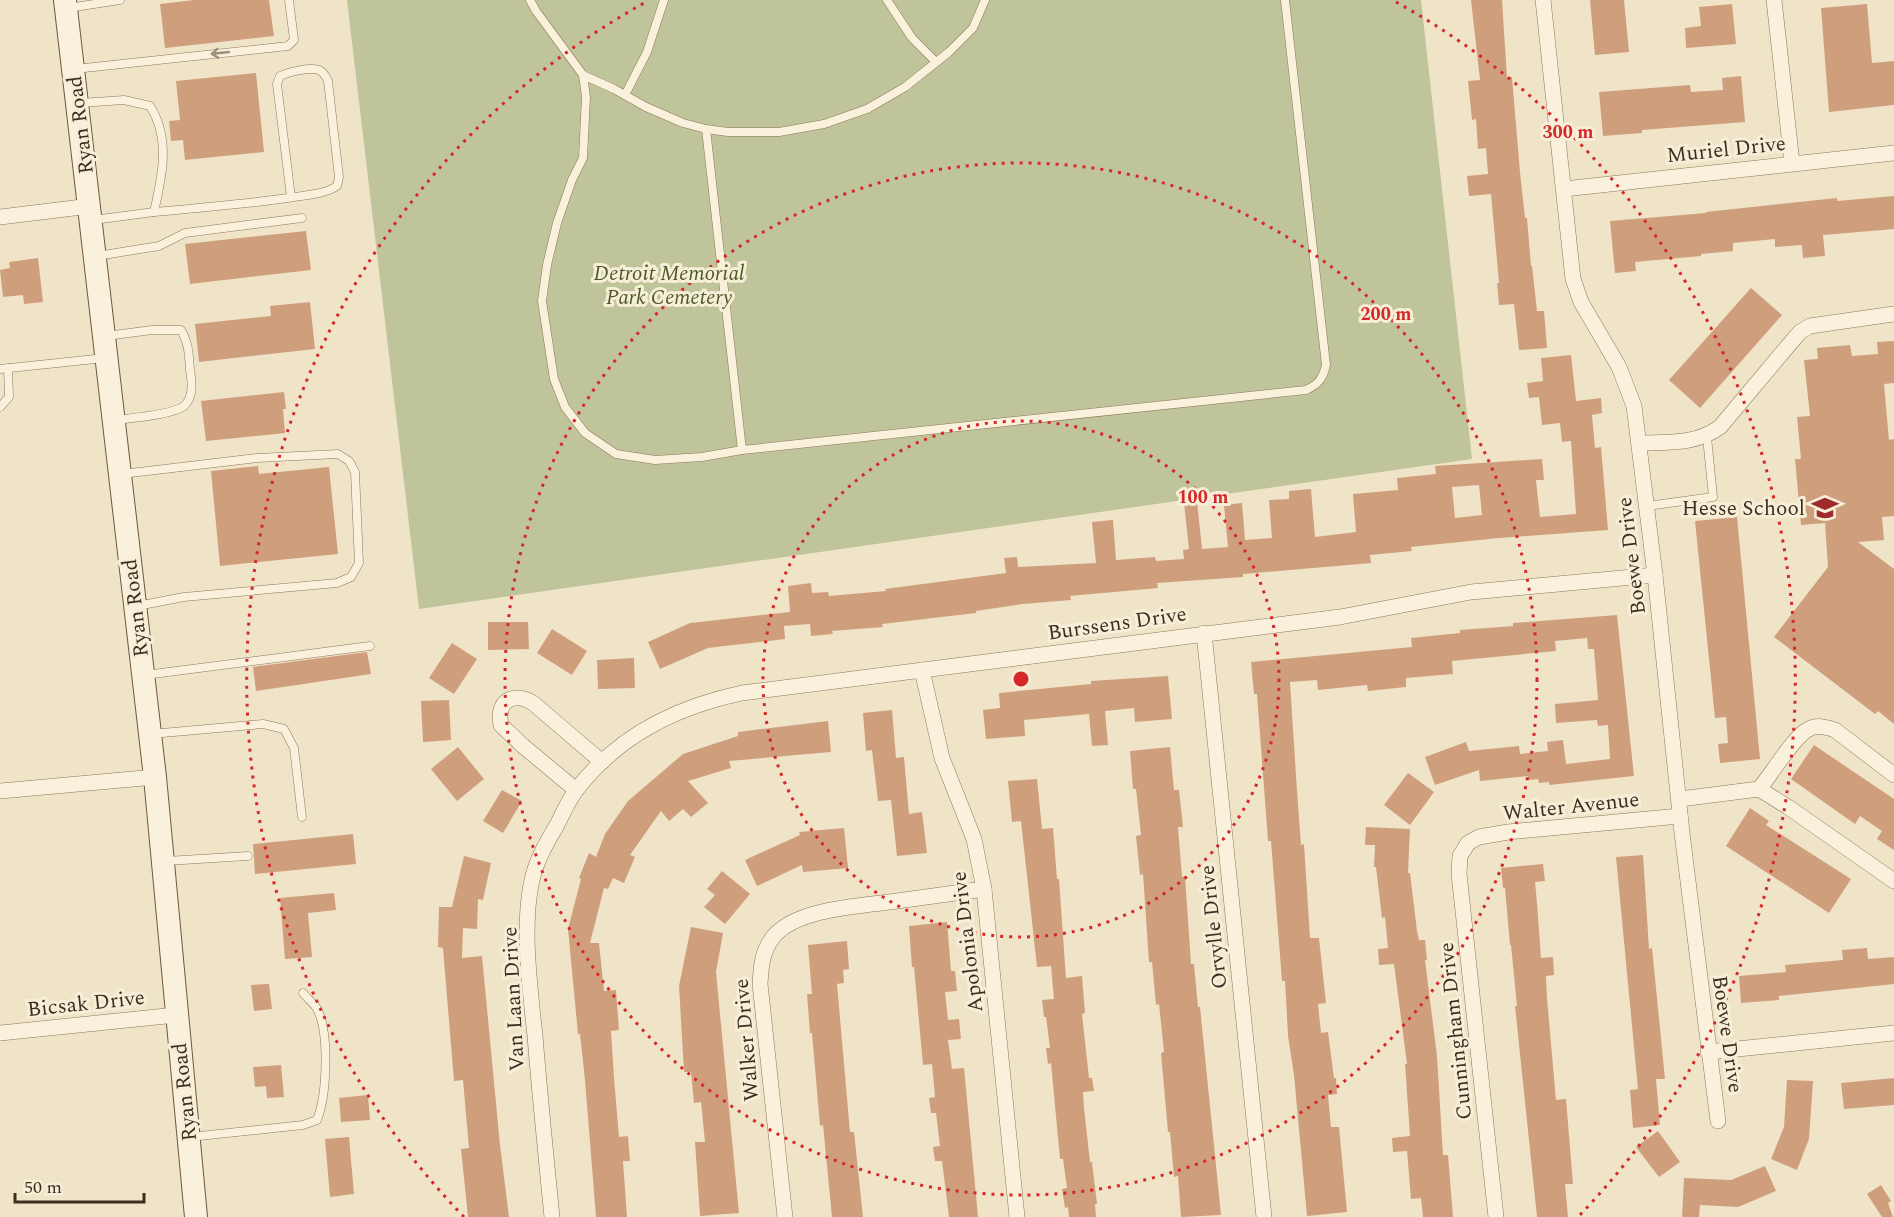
<svg xmlns="http://www.w3.org/2000/svg" width="1894" height="1217" viewBox="0 0 1894 1217" font-family="Spectral,serif">
<rect width="100%" height="100%" fill="#f0e4c8"/>
<path fill="#bfc49a" d="M347 0H1421L1472 459 419 609Z"/>
<g fill="#cf9f7d" fill-rule="evenodd">
<path d="M194 0H269L274 36 165 48 160 4Z"/>
<path d="M1471 0H1502L1507 78 1512 77 1520 172 1525 218H1527L1531 266H1532L1537 311H1544L1547 348 1519 350 1514 304 1499 305 1497 283H1499L1491 194 1469 196 1467 176 1488 174 1486 148 1478 149 1476 119 1472 120 1468 81 1480 80Z"/>
<path d="M1590 0H1624L1629 52 1595 55Z"/>
<path d="M1732 4 1736 44 1686 48 1685 28 1701 26 1699 7Z"/>
<path d="M1867 4 1872 63 1894 61V105L1829 112 1821 8Z"/>
<path d="M256 73 264 152 185 160 183 140 171 141 169 121 180 120 176 81Z"/>
<path d="M1741 76 1745 122 1642 130V133L1603 136 1599 92 1690 85 1691 92 1723 90 1722 78Z"/>
<path d="M1894 196V229L1823 235 1825 256 1803 258 1802 245 1775 247V239L1733 243V251L1701 254V256L1635 262 1636 271 1615 273 1610 221 1706 213V212L1837 198V201Z"/>
<path d="M306 231 311 270 190 284 185 244Z"/>
<path d="M38 258 43 302 24 304 23 295 3 297 0 270 10 268 9 262Z"/>
<path d="M1751 288 1782 315 1700 408 1669 380Z"/>
<path d="M310 302 315 349 199 362 195 324 271 316 270 306Z"/>
<path d="M1894 341V383L1884 384 1889 440 1894 439V516L1882 517 1884 540 1858 542 1894 569V724L1878 711 1875 714 1774 637 1828 567 1825 523 1801 525 1795 459H1801L1797 417 1810 416 1804 360 1818 359 1817 348 1850 345 1852 356 1878 354 1877 342Z"/>
<path d="M1571 355 1576 401 1601 398 1602 413 1592 415 1595 448 1601 447 1608 530 1499 538 1411 547 1412 551 1370 555 1371 563 1243 574V577L1157 583 1158 588 1070 596 1071 600 1023 604 976 611V613L882 624 883 627 832 631 833 634 811 636 810 624 784 626 785 639 708 648 660 669 648 642 690 623 790 612 788 586 811 583 812 593 828 592 829 596 886 591 885 589 1006 573 1004 558 1017 557 1018 567 1096 563 1092 522 1113 520 1116 560 1155 557 1156 561 1184 559 1183 550 1189 549 1184 503 1197 501 1202 549 1228 547 1224 505 1242 503 1245 540 1272 538 1269 500 1289 499V491L1311 489 1315 537 1356 532 1353 494 1398 490 1397 478 1436 474 1435 466 1542 459 1544 480H1536L1540 517 1576 514 1571 441 1562 442 1560 423 1542 425 1539 397 1529 398 1527 383 1543 381 1541 358ZM1479 485 1482 515 1455 518 1452 487Z"/>
<path d="M284 392 286 409H283L285 433 206 441 201 401Z"/>
<path d="M258 466 259 474 329 467 338 554 220 566 211 471Z"/>
<path d="M1737 517 1760 759 1720 763 1718 744 1728 743 1726 717 1715 718 1695 521Z"/>
<path d="M1617 615 1634 776 1549 785V782L1539 783 1538 779 1528 780V776L1480 781 1479 770 1435 785 1425 757 1466 742 1469 751 1519 746 1520 754 1548 751 1547 742 1563 740 1566 764 1610 759 1608 725 1598 726 1597 720 1556 723 1555 704 1598 700 1594 649H1588L1587 638 1555 641 1556 651 1452 661 1453 674 1406 678V687L1368 691 1367 685 1318 690 1317 680 1290 682 1297 791 1301 845 1304 844 1310 938H1319L1326 1003 1318 1004 1321 1033 1328 1032 1334 1078H1336L1337 1094 1328 1095 1331 1127H1339L1347 1212 1307 1216 1294 1075 1288 1036 1285 981H1282L1271 841H1268L1257 694H1254L1251 662 1412 647 1411 638 1460 633V630L1513 626V623Z"/>
<path d="M488 622H528L529 649 488 650Z"/>
<path d="M552 629 587 651 572 675 537 653Z"/>
<path d="M452 643 477 659 454 694 429 678Z"/>
<path d="M367 652 371 674 256 691 253 667Z"/>
<path d="M634 658 635 688 598 689 597 660Z"/>
<path d="M1168 676 1172 719 1135 722 1134 708 1105 711 1108 745 1092 746 1089 714 1024 720 1025 736 986 739 983 710 1000 708 999 693 1091 684V681Z"/>
<path d="M449 700 451 740 423 742 421 701Z"/>
<path d="M892 710 896 758 904 757 909 814 922 812 927 853 897 856 891 800 878 801 872 750 866 751 863 713Z"/>
<path d="M828 721 831 752 729 761 731 768 688 781 708 803 691 817 683 809 669 821 661 811 630 855 635 857 624 883 613 878 608 889 604 888 590 943H599L604 991 616 990 619 1030 611 1031 614 1078 619 1137 628 1136 630 1161H623L627 1217H596L585 1080 580 1034H578L568 929 581 879 579 878 589 853 596 857 605 834 628 801 683 754 738 736V732Z"/>
<path d="M1814 745 1894 799V850L1877 839 1882 831 1860 816 1855 824 1791 779Z"/>
<path d="M458 747 484 779 457 801 431 769Z"/>
<path d="M1170 747 1174 790H1179L1183 827H1178L1182 877 1185 876 1191 964H1194L1198 1007H1200L1221 1215 1181 1217 1178 1176 1174 1177 1170 1132H1168L1161 1053 1164 1052 1159 1004 1156 1005 1152 962H1149L1143 874 1140 875 1136 836 1141 835 1136 789H1133L1130 751Z"/>
<path d="M1408 773 1434 792 1410 825 1384 805Z"/>
<path d="M1037 779 1042 829 1053 828 1057 879H1059L1066 978 1082 976 1085 1013 1082 1014 1089 1078H1092L1094 1091 1083 1092 1084 1108 1090 1162H1092L1097 1204H1095L1096 1217H1069L1068 1207 1065 1208 1062 1189 1067 1188 1063 1159H1060L1051 1063 1048 1064 1046 1048H1050L1046 1017H1044L1042 1000 1054 999 1051 966 1037 967 1021 821 1012 822 1008 781Z"/>
<path d="M502 790 522 801 503 833 483 821Z"/>
<path d="M1750 808 1769 821 1766 825 1851 879 1829 913 1726 846Z"/>
<path d="M1366 827 1410 829 1408 873H1410L1417 931 1419 940H1425L1427 960H1425L1437 1056 1443 1155H1448L1453 1217H1423L1421 1198 1411 1199 1407 1151 1393 1152 1392 1138 1410 1136 1405 1064H1407L1394 964 1379 965 1378 949 1388 948 1385 917 1382 918 1376 867H1374L1375 845H1365Z"/>
<path d="M844 828 848 868 803 872 802 865 757 886 745 860 800 835 799 832Z"/>
<path d="M353 834 356 864 255 874 253 844Z"/>
<path d="M1643 855 1649 949 1652 948 1665 1079H1656L1660 1125 1633 1128 1630 1090 1638 1089 1616 857Z"/>
<path d="M464 856 491 863 483 900 478 899 477 929 463 928 462 958 482 956 500 1145 509 1217H468L461 1149 469 1148 463 1080 454 1081 443 948 438 947 439 907H452Z"/>
<path d="M1543 864 1545 881 1535 882 1537 903 1541 958 1553 957 1554 975 1546 976 1547 998 1556 1100 1566 1099 1573 1184H1565L1568 1217H1537L1515 1006H1517L1511 945H1510L1505 888H1503L1501 868Z"/>
<path d="M722 871 750 894 725 924 704 907 715 895 707 889Z"/>
<path d="M334 893 336 910 308 913 312 957 285 959 280 898Z"/>
<path d="M947 922 951 971H955L957 991 945 992 948 1020 959 1019 961 1039 948 1040 952 1069 964 1068 978 1217H949L942 1161H935L933 1147 940 1146 936 1113H931L929 1098 935 1097 932 1064 923 1065 914 967H912L909 926Z"/>
<path d="M691 927 723 933 716 972 739 1213 700 1216 695 1142H705L701 1102 694 1103 691 1072H684L679 986Z"/>
<path d="M847 941 849 969 843 970 844 983 837 984 850 1132H854L863 1217H832L823 1125 820 1126 812 1033H810L807 994H812L808 945Z"/>
<path d="M1867 948 1868 959 1894 957V984L1779 996V1000L1741 1003 1739 976 1786 972 1785 965 1843 960 1842 950Z"/>
<path d="M269 984 272 1009 254 1011 251 985Z"/>
<path d="M281 1065 284 1097 267 1098 266 1086 255 1087 253 1067Z"/>
<path d="M1894 1078V1105L1844 1109 1841 1083Z"/>
<path d="M1787 1080 1813 1081 1809 1139 1797 1170 1771 1159 1784 1127Z"/>
<path d="M368 1095 370 1120 341 1122 339 1098Z"/>
<path d="M1658 1131 1680 1162 1659 1177 1636 1147Z"/>
<path d="M349 1137 354 1194 330 1197 325 1139Z"/>
<path d="M1765 1166 1776 1191 1738 1207 1700 1205 1699 1217H1682L1684 1178 1731 1180Z"/>
<path d="M1881 1185 1891 1201 1888 1203 1893 1217H1882L1867 1194Z"/>
</g>
<g fill="none" stroke-linecap="round" stroke-linejoin="round">
<g stroke="#8d765c" stroke-width="9">
<g id="lane">
<path d="M530 0 536 11 583 75 614 89 646 107 683 123 706 129 728 132H779L824 124 867 109 905 87 949 52 973 28 985 0"/>
<path d="M887 0 912 38 936 62"/>
<path d="M68 8 120 0"/>
<path d="M75 69 288 46 294 40 289 0"/>
<path d="M583 75 586 97 583 158 572 180 557 223 547 265 542 301 554 379 565 407 585 433 616 454 655 460 702 457 742 450 1306 390C1319 384 1323 378 1326 365L1285 0"/>
<path d="M625 95 647 52 664 0"/>
<path d="M80 103 124 100 150 106C171 139 162 177 154 212L93 220"/>
<path d="M706 129 742 450"/>
<path d="M154 212C199 208 244 204 288 198 305 195 323 195 337 186L339 177 328 81C326 77 324 72 319 70 309 67 289 72 280 76L277 84 291 197"/>
<path d="M97 256 159 246 185 233 302 218"/>
<path d="M106 336 152 330H181C189 343 189 356 190 370 192 382 194 397 184 406 172 415 131 418 115 420"/>
<path d="M0 369 105 358"/>
<path d="M0 407 9 397 8 368"/>
<path d="M122 474 257 458 338 454 349 461 355 472 359 563 351 577 337 583 184 597 137 606"/>
<path d="M1647 506 1713 497 1707 437"/>
<path d="M145 675 370 646"/>
<path d="M151 734 263 724 284 729 294 748 302 817"/>
<path d="M166 861 248 856"/>
<path d="M190 1137 303 1125 317 1120C327 1095 330 1030 316 1007 312 1002 307 998 303 993"/>
</g>
</g>
<g stroke="#8d765c" stroke-width="16">
<g id="street">
<path d="M1543 0 1573 279 1581 302 1619 367 1634 406 1655 575 1682 833 1718 1121"/>
<path d="M1774 0 1792 163"/>
<path d="M1564 189 1894 153"/>
<path d="M0 217 90 206"/>
<path d="M1639 443C1668 442 1695 445 1720 427L1788 346 1800 332 1810 326 1894 314"/>
<path d="M1204 633 1264 1217"/>
<path d="M922 670 942 758 974 839 984 889 1017 1217"/>
<path d="M1759 789C1771 775 1793 738 1807 730 1816 724 1826 727 1835 730L1894 775"/>
<path d="M576 790 523 746 501 725C496 701 513 691 533 703L602 762"/>
<path d="M0 791 155 777"/>
<path d="M1680 799 1759 789 1788 807 1894 881"/>
<path d="M0 1033 176 1015"/>
<path d="M1708 1052 1894 1033"/>
<path d="M552 1217C546 1157 540 1097 535 1036 530 988 520 916 535 869 540 854 549 838 557 825 563 813 569 799 577 789 619 735 676 707 742 693L1340 617 1471 592 1655 575"/>
<path d="M785 1217 760 984C761 967 762 950 774 936 798 908 862 906 897 901 926 897 955 893 984 889"/>
<path d="M1496 1217 1459 874 1460 856 1468 843 1479 837 1508 832 1680 816"/>
</g>
</g>
<g stroke="#6f573f" stroke-width="24">
<path id="secondary" d="M65 0 155 777 196 1217"/>
</g>
<use href="#lane" stroke="#faf1dc" stroke-width="8"/>
<use href="#street" stroke="#faf1dc" stroke-width="15"/>
<use href="#secondary" stroke="#faf1dc" stroke-width="22"/>
</g>
<defs><path id="oneway-shaft" d="M-6 0H5M1.5-3L5.5 0L1.5 3" fill="none" stroke-width="1.6" stroke-linecap="round" stroke-linejoin="round" transform="scale(1.5)"/></defs>
<use stroke="#9c907e" href="#oneway-shaft" transform="translate(220 53) rotate(174)"/>
<g fill="none" stroke="#d62828" stroke-width="3" stroke-dasharray="3 6">
<circle cx="1021" cy="679" r="258"/>
<circle cx="1021" cy="679" r="516"/>
<path d="M464 1217A774 774 0 0 1 646 2M1396 2A774 774 0 0 1 1578 1217"/>
</g>
<defs>
<g id="school-bare" transform="scale(2.07)"><path d="M0-5L7-2L0 1L-7-2ZM-4 1L0 2.5L4 1V4Q0 6-4 4Z" fill="#9e2a2b" stroke="#f7eed8" stroke-width="2.5" paint-order="stroke"/></g>
</defs>
<g fill-rule="evenodd">
<use href="#school-bare" x="1825" y="508"/>
</g>
<g text-anchor="middle" stroke-width="6" stroke-linejoin="round" paint-order="stroke">
<g font-size="21" fill="#3d2e20" stroke="#f7eed8">
<text transform="translate(80 125) rotate(-97)" y="7">Ryan Road</text>
<text transform="translate(1726 149) rotate(-6)" y="7">Muriel Drive</text>
<text transform="translate(1631 556) rotate(-97)" y="7">Boewe Drive</text>
<text transform="translate(135 608) rotate(-97)" y="7">Ryan Road</text>
<text transform="translate(1117 623) rotate(-8)" y="7">Burssens Drive</text>
<text transform="translate(1571 806) rotate(-6)" y="7">Walter Avenue</text>
<text transform="translate(1213 927) rotate(-96)" y="7">Orvylle Drive</text>
<text transform="translate(967 942) rotate(-97)" y="7">Apolonia Drive</text>
<text transform="translate(513 999) rotate(-93)" y="7">Van Laan Drive</text>
<text transform="translate(86 1003) rotate(-6)" y="7">Bicsak Drive</text>
<text transform="translate(1455 1031) rotate(-96)" y="7">Cunningham Drive</text>
<text transform="translate(1728 1034) rotate(82)" y="7">Boewe Drive</text>
<text transform="translate(746 1040) rotate(-95)" y="7">Walker Drive</text>
<text transform="translate(184 1092) rotate(-96)" y="7">Ryan Road</text>
</g>
<g font-size="21" font-style="italic" fill="#4d5a26" stroke="#f7eed8">
<text x="669" y="280">Detroit Memorial<tspan x="669" dy="24">Park Cemetery</tspan></text>
</g>
<g font-size="21" fill="#3d2e20" stroke="#f7eed8" text-anchor="end">
<text x="1805" y="515">Hesse School</text>
</g>
</g>
<circle cx="1021" cy="679" r="9" fill="#d62828" stroke="#f7eed8" stroke-width="3"/>
<g font-size="18" text-anchor="middle" font-weight="bold" fill="#d62828" stroke="#f7eed8" stroke-width="6" stroke-linejoin="round" paint-order="stroke">
<text x="1568" y="138">300 m</text>
<text x="1386" y="320">200 m</text>
<text x="1203" y="503">100 m</text>
</g>
<path d="M15 1193v9h129v-9" fill="none" stroke="#3d2e20" stroke-width="3"/>
<text x="24" y="1193" font-size="18" fill="#3d2e20" stroke="#f7eed8" stroke-width="4.5" paint-order="stroke">50 m</text>
</svg>
